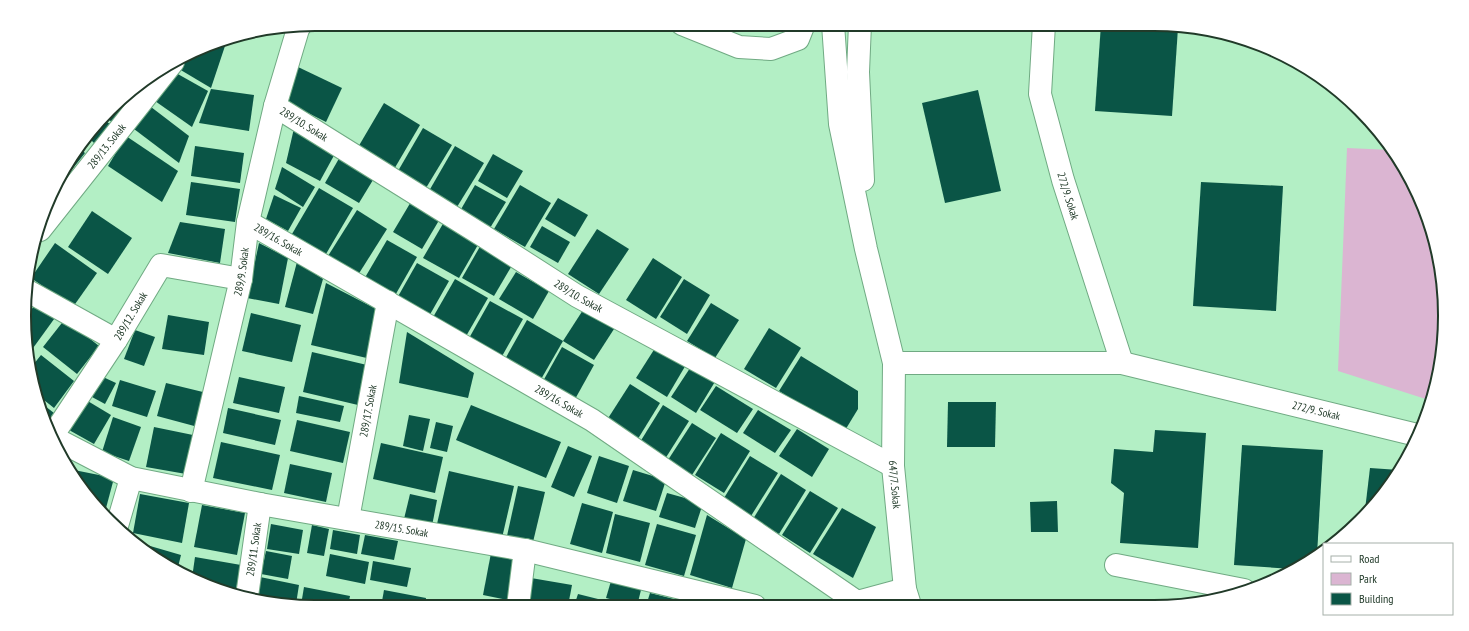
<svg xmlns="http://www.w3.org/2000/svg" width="1469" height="631" viewBox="0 0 1469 631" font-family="'PT Sans Narrow',sans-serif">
<rect width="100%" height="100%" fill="#b3efc5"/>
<path fill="#dbb5d2" d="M1347 148 1392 150 1415 187 1435 240 1444 297 1442 354 1432 401 1338 371Z"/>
<g fill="#0a5546">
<path d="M1101 24H1154L1178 28 1172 116 1095 111Z"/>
<path d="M225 39 227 40 211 88 179 69 190 54Z"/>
<path d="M298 67 342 88 326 122 288 103Z"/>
<path d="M176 73 208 91 192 127 155 101Z"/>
<path d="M211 89 254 95 249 131 199 123Z"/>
<path d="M133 90 138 94 114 124 106 117 123 96Z"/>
<path d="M978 90 1001 191 945 203 922 103Z"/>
<path d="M384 103 420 125 393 171 357 149Z"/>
<path d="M151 107 189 136 179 163 134 129Z"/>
<path d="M104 120 110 124 94 143 89 138Z"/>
<path d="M295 124 337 150 320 181 286 163Z"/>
<path d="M423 128 452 145 426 188 398 171Z"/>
<path d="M126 136 178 171 162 202 108 166Z"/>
<path d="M195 146 244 153 240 183 191 176Z"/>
<path d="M455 146 484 163 457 207 429 191Z"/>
<path d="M80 149 85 153 70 172 65 168Z"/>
<path d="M493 154 523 171 507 198 478 181Z"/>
<path d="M341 155 376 175 359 203 325 183Z"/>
<path d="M282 167 315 187 303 207 275 189Z"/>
<path d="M191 182 240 189 235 222 186 215Z"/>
<path d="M1201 182 1283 186 1276 311 1193 306Z"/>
<path d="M475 185 506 202 490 228 460 211Z"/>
<path d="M520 185 551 203 525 247 494 229Z"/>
<path d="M319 188 353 208 326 254 292 234Z"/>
<path d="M274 195 301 208 288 231 266 219Z"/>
<path d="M558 198 588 215 575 237 545 219Z"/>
<path d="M412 200 441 217 422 249 393 232Z"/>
<path d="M357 210 387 229 358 275 328 256Z"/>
<path d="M92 211 132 238 108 274 68 247Z"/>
<path d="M180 222 225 229 220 263 168 253Z"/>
<path d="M444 222 479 243 459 278 423 258Z"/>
<path d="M542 226 570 242 558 263 530 247Z"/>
<path d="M597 229 629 249 599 294 568 274Z"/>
<path d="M387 240 417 257 393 299 363 281Z"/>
<path d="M55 243 97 273 73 307 31 278Z"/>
<path d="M259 243 288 258 279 304 247 298Z"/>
<path d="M482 243 514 262 494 296 462 278Z"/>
<path d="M653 258 682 277 656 319 626 300Z"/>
<path d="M297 262 323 279 313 314 285 307Z"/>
<path d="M417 263 449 281 428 318 396 300Z"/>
<path d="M516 272 549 291 533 319 499 299Z"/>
<path d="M455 279 488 298 465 338 432 319Z"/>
<path d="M684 279 710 295 687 334 660 317Z"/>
<path d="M326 283 382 312 371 359 311 345Z"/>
<path d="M38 301 57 315 28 355 24 319Z"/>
<path d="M490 301 523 319 501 358 468 340Z"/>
<path d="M711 303 739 320 715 358 687 341Z"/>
<path d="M583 310 614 329 594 360 563 341Z"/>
<path d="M251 313 301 325 292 362 242 351Z"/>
<path d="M168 315 209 322 204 355 162 349Z"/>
<path d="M65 319 99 346 77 374 43 347Z"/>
<path d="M527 320 563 341 540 381 504 361Z"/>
<path d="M769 328 801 348 776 388 744 369Z"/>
<path d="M135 330 155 337 144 366 124 359Z"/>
<path d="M407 332 474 373 468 398 399 383Z"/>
<path d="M657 345 687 363 667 397 636 378Z"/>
<path d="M562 347 594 365 574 401 542 383Z"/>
<path d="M312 352 367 365 358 405 303 392Z"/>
<path d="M41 355 74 381 54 408 39 396 30 372 29 370Z"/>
<path d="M801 356 858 391V409L844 432 779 391Z"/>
<path d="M692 365 716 380 696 413 671 397Z"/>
<path d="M103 377 116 383 105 404 92 397Z"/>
<path d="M239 377 285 387 279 413 233 403Z"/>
<path d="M120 380 156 391 147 417 112 406Z"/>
<path d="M166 383 207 393 198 427 157 416Z"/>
<path d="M630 384 660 403 636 442 605 423Z"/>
<path d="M716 386 753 409 737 433 700 410Z"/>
<path d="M299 396 344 406 340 422 296 413Z"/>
<path d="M86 400 111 415 94 444 69 430Z"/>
<path d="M948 402H996L995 447H947Z"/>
<path d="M41 403 54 413 48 421Z"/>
<path d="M471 405 561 442 546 478 456 440Z"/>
<path d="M663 405 689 421 665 459 640 442Z"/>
<path d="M228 408 281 420 275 445 223 433Z"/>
<path d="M758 410 791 430 775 453 743 433Z"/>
<path d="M409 415 430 419 423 451 403 446Z"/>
<path d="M113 417 141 427 129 461 102 452Z"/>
<path d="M297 420 350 432 343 463 290 451Z"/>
<path d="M436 422 453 426 447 452 430 448Z"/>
<path d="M692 423 716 438 692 475 668 460Z"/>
<path d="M154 427 193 435 186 474 146 467Z"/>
<path d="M797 429 829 449 812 477 779 456Z"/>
<path d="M1155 430 1206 433 1198 548 1120 543 1124 493 1111 483 1114 449 1153 452Z"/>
<path d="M721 433 750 451 724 493 695 475Z"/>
<path d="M221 442 280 455 272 490 213 478Z"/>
<path d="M381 443 443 457 435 493 373 479Z"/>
<path d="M1242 445 1323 450 1317 555 1292 569 1234 565Z"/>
<path d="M568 446 592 456 574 497 551 487Z"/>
<path d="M599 456 629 466 617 503 587 493Z"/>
<path d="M750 456 778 473 751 516 724 498Z"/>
<path d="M290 464 332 473 326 502 284 493Z"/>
<path d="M1370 468 1399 470 1396 478 1365 510Z"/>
<path d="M69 469 114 478 105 512Z"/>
<path d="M633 470 666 480 656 511 623 501Z"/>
<path d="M449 471 514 486 502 538 437 524Z"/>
<path d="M781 474 806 490 779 534 753 519Z"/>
<path d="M518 486 545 492 533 542 507 536Z"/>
<path d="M810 491 838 508 810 553 782 535Z"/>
<path d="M667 493 703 503 695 528 659 517Z"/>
<path d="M140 494 189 503 182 543 133 533Z"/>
<path d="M410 494 437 500 432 526 404 519Z"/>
<path d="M1057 501 1058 532H1031L1030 502Z"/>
<path d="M582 503 613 512 602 553 570 544Z"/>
<path d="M202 505 245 513 237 555 194 547Z"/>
<path d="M842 508 876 527 853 578 813 554Z"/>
<path d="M615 514 650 523 640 562 606 553Z"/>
<path d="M707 515 746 539 732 588 690 575Z"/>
<path d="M271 524 303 530 299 554 267 549Z"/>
<path d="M657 524 696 535 684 576 645 565Z"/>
<path d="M312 525 329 529 324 556 307 553Z"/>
<path d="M333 530 360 535 357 554 330 549Z"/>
<path d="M365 535 398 541 394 560 361 554Z"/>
<path d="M133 541 181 555 177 571 170 568Z"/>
<path d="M266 551 292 556 288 579 261 574Z"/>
<path d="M491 553 520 558 512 601 483 595Z"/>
<path d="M330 554 369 562 365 584 326 576Z"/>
<path d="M195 557 241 565 235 594 222 591 192 578Z"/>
<path d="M373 561 411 568 407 587 370 580Z"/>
<path d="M260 577 299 585 296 604 256 597Z"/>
<path d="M531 578 572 585 568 606H526Z"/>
<path d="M611 581 641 590 637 606 606 598Z"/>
<path d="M304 587 350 596 348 607H316L301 605Z"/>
<path d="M384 590 426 598 425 607H381Z"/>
<path d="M650 593 678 600 676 606H646Z"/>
<path d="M578 594 606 601 605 606H574Z"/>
<path d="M431 600 460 606V607H430Z"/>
</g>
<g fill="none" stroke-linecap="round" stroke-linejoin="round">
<g stroke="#70aa83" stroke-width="24">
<g id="minor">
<path d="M682 24 739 47 771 49 798 39 804 24"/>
<path id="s1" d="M833 24 840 124 866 249 894 363 893 466 905 589 910 605"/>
<path d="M860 24 858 72 863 180"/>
<path id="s2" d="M1044 24 1040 94 1063 180 1122 363"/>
<path id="s3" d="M275 106 485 237 577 296 893 466"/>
<path id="s4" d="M248 222 592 420 857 602"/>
<path id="s5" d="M40 230 173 62"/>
<path d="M26 290 116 340"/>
<path id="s6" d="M894 363H1122L1417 435"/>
<path id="s7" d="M53 435 116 340 161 265 241 279"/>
<path id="s8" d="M54 438 131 478 260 504 525 550 755 606"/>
<path id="s9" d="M191 491 241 279 248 222 275 106 298 29 300 26"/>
<path id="s10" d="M348 519 388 302"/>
<path d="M117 526 131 478"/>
<path d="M1116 565 1244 590"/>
<path id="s11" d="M247 596 260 504"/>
<path d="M852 605 857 602 905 589"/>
<path d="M518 606 525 550"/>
</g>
</g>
<use href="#minor" stroke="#fff" stroke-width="22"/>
</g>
<g text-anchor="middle" stroke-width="4" stroke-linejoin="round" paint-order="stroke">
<g font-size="11" fill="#213a29" stroke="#fff">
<text dy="4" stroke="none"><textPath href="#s3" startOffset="34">289/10. Sokak</textPath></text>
<text dy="4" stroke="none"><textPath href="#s5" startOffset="107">289/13. Sokak</textPath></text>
<text dy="4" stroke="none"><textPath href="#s2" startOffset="176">272/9. Sokak</textPath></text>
<text dy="4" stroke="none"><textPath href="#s4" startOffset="35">289/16. Sokak</textPath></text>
<text dy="4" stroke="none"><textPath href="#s9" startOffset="225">289/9. Sokak</textPath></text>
<text dy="4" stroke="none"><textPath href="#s3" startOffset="358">289/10. Sokak</textPath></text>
<text dy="4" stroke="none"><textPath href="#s7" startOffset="142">289/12. Sokak</textPath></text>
<text dy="4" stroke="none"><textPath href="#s4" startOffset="359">289/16. Sokak</textPath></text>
<text dy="4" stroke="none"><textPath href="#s6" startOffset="428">272/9. Sokak</textPath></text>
<text dy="4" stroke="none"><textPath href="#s10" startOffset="110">289/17. Sokak</textPath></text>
<text dy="4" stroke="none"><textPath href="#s1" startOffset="467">647/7. Sokak</textPath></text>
<text dy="4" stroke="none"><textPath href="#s8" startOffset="362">289/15. Sokak</textPath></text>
<text dy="4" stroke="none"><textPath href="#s11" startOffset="47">289/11. Sokak</textPath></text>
</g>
</g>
<path d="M0 0H1469V631H0ZM315 31H1154A284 284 0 0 1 1438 315V316A284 284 0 0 1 1154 600H315A284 284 0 0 1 31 316V315A284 284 0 0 1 315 31Z" fill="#fff" fill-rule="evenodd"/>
<path fill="none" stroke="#213a29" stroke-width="2" d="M315 31H1154A284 284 0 0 1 1438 315V316A284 284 0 0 1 1154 600H315A284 284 0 0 1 31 316V315A284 284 0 0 1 315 31Z"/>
<rect x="1323" y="543" width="130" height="72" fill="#ffffff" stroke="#a6b0a9"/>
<rect x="1331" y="556" width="20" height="6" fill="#ffffff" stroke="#a6b0a9"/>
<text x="1359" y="563" font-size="12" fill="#213a29">Road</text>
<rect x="1331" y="573" width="20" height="12" fill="#dbb5d2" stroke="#a6b0a9"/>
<text x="1359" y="583" font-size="12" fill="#213a29">Park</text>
<rect x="1331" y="593" width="20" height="12" fill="#0a5546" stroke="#a6b0a9"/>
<text x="1359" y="603" font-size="12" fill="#213a29">Building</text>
</svg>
